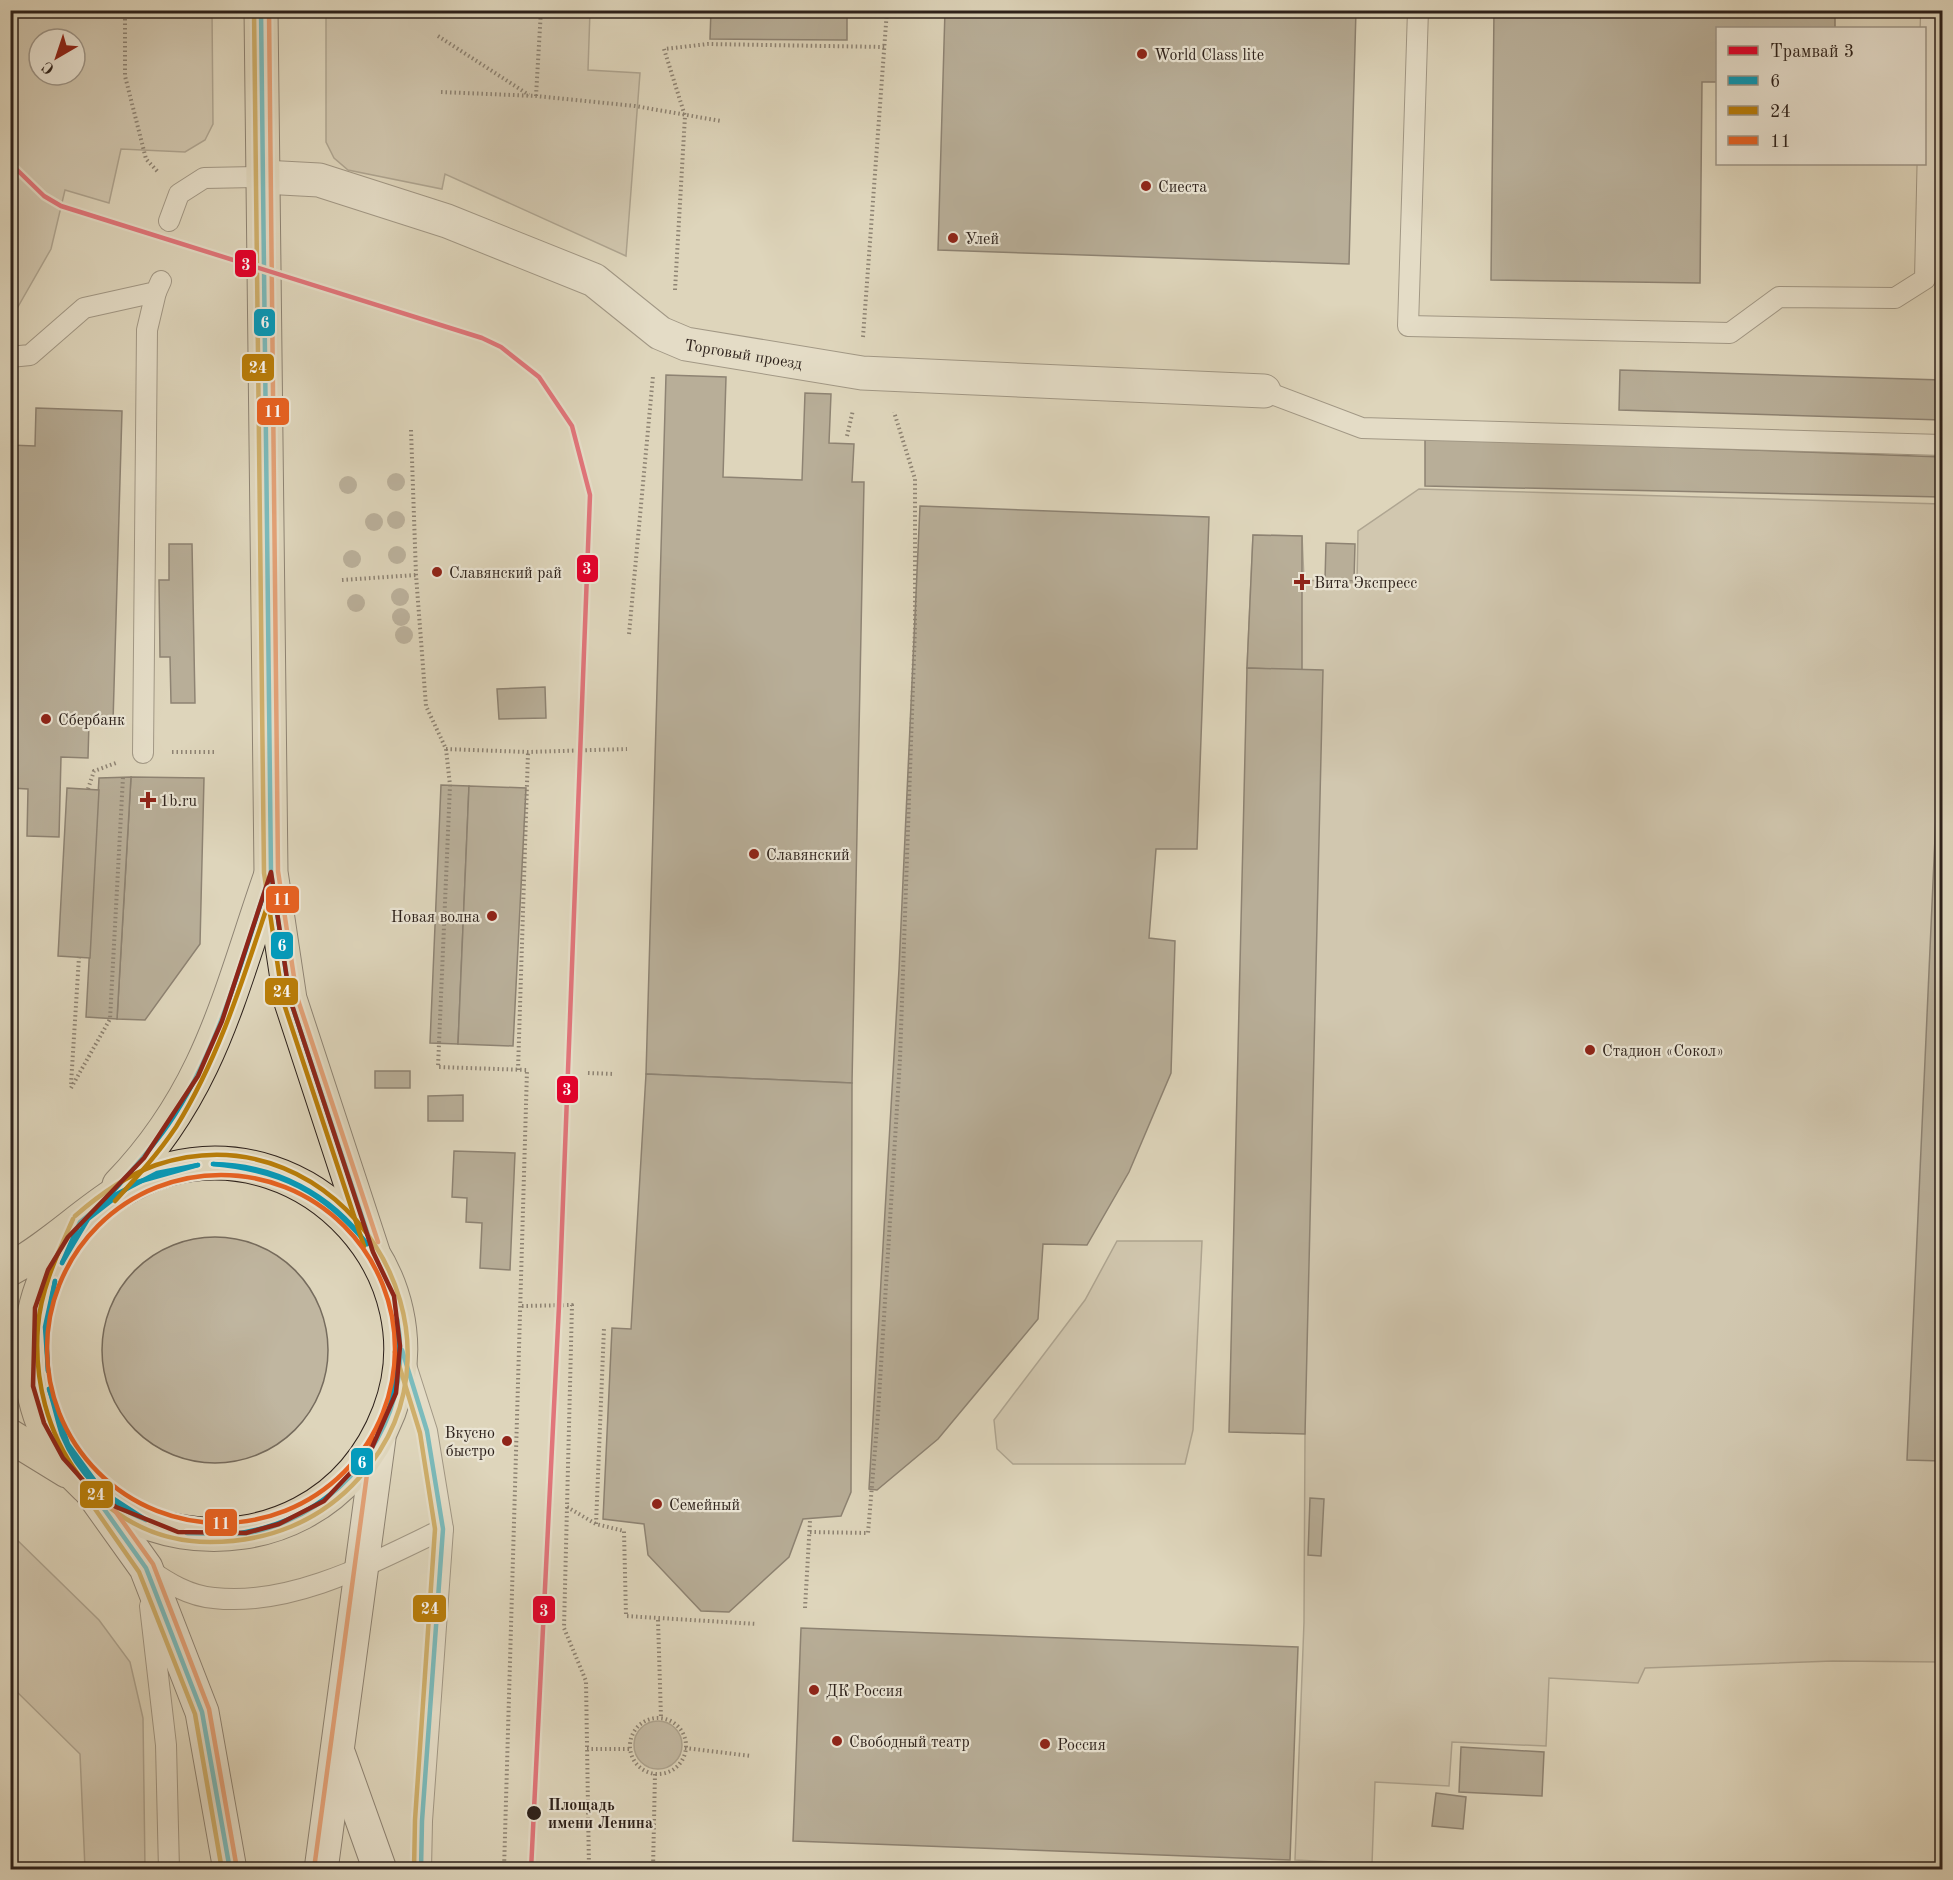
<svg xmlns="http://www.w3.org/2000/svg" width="1953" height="1880" viewBox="0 0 1953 1880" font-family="'Old Standard TT',serif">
<rect width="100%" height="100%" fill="#ded5bb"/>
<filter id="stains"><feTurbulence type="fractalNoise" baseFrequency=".00333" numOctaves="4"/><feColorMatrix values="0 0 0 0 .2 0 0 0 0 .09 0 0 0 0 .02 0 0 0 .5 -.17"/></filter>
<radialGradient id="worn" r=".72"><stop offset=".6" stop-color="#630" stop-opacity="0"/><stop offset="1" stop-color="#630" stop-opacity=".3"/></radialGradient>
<g fill="#c0b6a0" stroke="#766c5e" stroke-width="1.5" fill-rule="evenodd">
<path d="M11 10 212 11 213 124 205 140 185 152 121 149 109 203 65 190 51 249 11 319ZM39 39H75V75H39Z"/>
<path d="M326 11H590L588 70 640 73 626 256 445 174 442 189 348 170 334 158 326 142Z"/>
<path d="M1419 489 1942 504V1662L1833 1661 1645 1668 1638 1683 1549 1678 1546 1746 1452 1742 1449 1786 1375 1782 1372 1864 1295 1860 1304 1622 1305 1434 1247 668 1253 535 1302 536 1304 580 1357 583 1358 531Z"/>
<circle cx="215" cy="1350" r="113"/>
<path d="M1117 1241H1202L1193 1430 1185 1464H1013L997 1449 994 1420 1085 1300Z"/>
<path d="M10 1533 99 1620 130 1662 143 1718 145 1869H85L80 1754 11 1686Z"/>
</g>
<circle fill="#a29885" stroke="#73685b" stroke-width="1.5" cx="658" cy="1745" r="24"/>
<g fill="#897f6e" stroke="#2d211b" stroke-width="1.5">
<path d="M711 10H847V40L710 39Z"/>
<path d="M945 10H1356L1349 264 938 250Z"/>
<path d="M1494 10H1835V28H1718V82H1702L1700 283 1491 280Z"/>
<path d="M1620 370 1942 380V420L1619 410Z"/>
<path d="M666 375 726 377 723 477 802 480 805 393 831 394 829 443 854 444 852 482H864L852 1083 646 1074Z"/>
<path d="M36 408 122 411 113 722H89L88 758 61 757 59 837 27 836 28 789 10 788V445L35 446Z"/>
<path d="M1425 438 1942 457V497L1425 486Z"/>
<path d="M920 506 1209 517 1197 849H1156L1149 938 1175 941 1171 1073 1129 1172 1087 1245 1043 1244 1038 1319 938 1439 877 1490 869 1489 899 969Z"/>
<path d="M1253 535 1302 536V670L1247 668Z"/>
<path d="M1326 543 1355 544 1354 581 1325 580Z"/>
<path d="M169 544H192L195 703H171L170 657H160L159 580H169Z"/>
<path d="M1247 668 1323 670 1305 1434 1229 1432Z"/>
<path d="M545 687 546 718 499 719 497 689Z"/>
<path d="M1940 727 1942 728V1461L1907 1460Z"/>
<path d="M131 777 204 778 200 944 145 1020 117 1019Z"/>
<path d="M131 777 117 1019 86 1017 99 778Z"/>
<path d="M441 785 469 786 458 1044 430 1043Z"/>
<path d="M469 786 526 788 513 1046 458 1044Z"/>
<path d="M67 788 99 790 90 958 58 956Z"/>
<rect x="375" y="1071" width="35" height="17"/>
<path d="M646 1074 852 1083 851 1492 841 1516 803 1519 789 1557 729 1612 701 1611 648 1555 644 1524 603 1519 612 1328 631 1329Z"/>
<path d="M463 1095V1121H428V1096Z"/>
<path d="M454 1151 515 1153 510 1270 480 1268 482 1223 466 1222 467 1198 452 1197Z"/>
<path d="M1310 1498 1324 1499 1321 1556 1308 1555Z"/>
<path d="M801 1628 1298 1647 1290 1860 793 1841Z"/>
<path d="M1942 1702V1810H1938Z"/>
<path d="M1461 1747 1544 1752 1542 1796 1459 1792Z"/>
<path d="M1436 1793 1466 1797 1463 1829 1432 1826Z"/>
</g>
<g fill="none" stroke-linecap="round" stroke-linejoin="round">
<g stroke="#594e43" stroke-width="22">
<g id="lane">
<path d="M1418 10 1408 326 1730 333 1779 297 1895 298 1925 279 1931 10"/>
<path d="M169 221 179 194 204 178 263 177"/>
<path d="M10 357 30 355 84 308 156 292 161 281"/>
<path d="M1264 391 1362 428 1942 445"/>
<path d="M143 753 147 330 156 292"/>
<path d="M404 1359 427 1431 443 1529 422 1821 421 1870"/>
<path d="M148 1569C168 1583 189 1596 214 1598 292 1607 376 1561 443 1529"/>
<path d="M150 1606 166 1745 169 1870"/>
</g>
</g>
<g stroke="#594e43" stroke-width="35">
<g id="street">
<path id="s1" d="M263 177 319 180 447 221 594 280 660 333 686 344 862 373 1264 391"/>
</g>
</g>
<g stroke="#2d211b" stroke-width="35">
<g id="secondary">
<path d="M91 1491 146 1568 202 1712 230 1870"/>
<path d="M339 1755 380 1870"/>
<path d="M321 1870 379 1438"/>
</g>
</g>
<g stroke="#2d211b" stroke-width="35">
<g id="primary">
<path d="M261 10 271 872 290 999 373 1252"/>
<path d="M119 1185C209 1092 229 995 270 877"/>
<path d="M10 1269C66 1239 107 1186 169 1169 311 1132 441 1275 389 1412 315 1605 31 1558 30 1354 30 1303 48 1260 80 1222"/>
<path d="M10 1436 67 1471"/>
</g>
</g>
<g stroke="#2d211b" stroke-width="4" stroke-dasharray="1.5 3" stroke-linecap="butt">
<path d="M125 10V76L146 159 158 172"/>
<path d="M438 36 529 95"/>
<path d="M441 92 536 96 635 106 721 121"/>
<path d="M536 96 541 10"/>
<path d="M675 290 685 116 664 49 708 44 885 47"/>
<path d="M863 337 887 10"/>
<path d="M411 430 416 575 426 706 446 749 450 785 438 1067 527 1070 504 1870"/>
<path d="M847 436 853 410"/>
<path d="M342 580 416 575"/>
<path d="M629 634 653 376"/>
<path d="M446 749 528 752 627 749"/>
<path d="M172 752H216"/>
<path d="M88 789 94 771 116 763"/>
<path d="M518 1070 528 752"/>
<path d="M588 1073 614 1074"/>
<path d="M71 1084 79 957"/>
<path d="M71 1088 110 1019 123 777"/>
<path d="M522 1306 572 1305 564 1628 586 1681 589 1870"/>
<path d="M567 1507 596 1524 624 1531 626 1616 757 1624"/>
<path d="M596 1524 604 1328"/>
<path d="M810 1532 868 1533 878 1414 900 1059 915 627V479L894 412"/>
<path d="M805 1608 810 1521"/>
<path d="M658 1620 661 1718"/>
<circle cx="658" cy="1746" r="28"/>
<path d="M685 1748 751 1756"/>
<path d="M587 1749H630"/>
<path d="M653 1870 655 1773"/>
</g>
<use href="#lane" stroke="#eae4d3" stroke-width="20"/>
<use href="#street" stroke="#eae4d3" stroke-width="33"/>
<use href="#secondary" stroke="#eae4d3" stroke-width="33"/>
<use href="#primary" stroke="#ded5bb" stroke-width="33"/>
<g stroke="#eae4d3" stroke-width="9">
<g id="bus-1">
<path d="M261 10 271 872 290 999 371 1244"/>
<path d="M213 1164C281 1170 324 1192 367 1244"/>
<path d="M213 1164C276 1165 331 1194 367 1244"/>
<path d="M109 1196C130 1173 150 1151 168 1125 217 1053 240 966 267 884"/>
<path d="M62 1263 80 1222 111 1197 157 1173 198 1165"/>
<path d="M62 1263 88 1219 134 1183 198 1165"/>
<path d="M402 1350 427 1431 443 1529 422 1821 421 1870"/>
<path d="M48 1371 45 1327 55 1281"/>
<path d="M48 1371 46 1330 55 1281"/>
<path d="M49 1389 68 1444 103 1492 146 1520"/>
<path d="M49 1389C54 1404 57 1420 62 1435 77 1472 110 1507 146 1520"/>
<path d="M92 1492 146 1568 202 1712 230 1870"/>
<path d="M187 1533 234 1534"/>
<path d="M187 1533 234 1534"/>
<path d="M234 1534C252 1534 271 1528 287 1521 364 1488 414 1403 397 1319"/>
<path d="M234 1534C345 1519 409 1428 397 1319"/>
</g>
</g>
<g stroke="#eae4d3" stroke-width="9">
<g id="bus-2">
<path d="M254 10 264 873 283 1001 364 1246"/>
<path d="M115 1201C136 1178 158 1154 176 1127 222 1053 246 969 274 886"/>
<path d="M73 1219C58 1253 41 1288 38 1326 29 1433 96 1542 210 1542 267 1542 320 1522 359 1478 488 1335 340 1104 156 1165 125 1176 99 1195 75 1216"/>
<path d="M395 1352 420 1433 435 1529 415 1820 414 1870"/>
<path d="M86 1496 139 1572 195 1714 222 1870"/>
</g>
</g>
<g stroke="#eae4d3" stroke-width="9">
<g id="bus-3">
<path d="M269 10 278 871 297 997 378 1242"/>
<circle cx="221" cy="1349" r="174"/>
<path d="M98 1487 153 1564 209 1709 237 1869"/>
<path d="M314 1869 372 1437"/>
</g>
</g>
<use href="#bus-1" stroke="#049bbc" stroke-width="4.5"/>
<use href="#bus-2" stroke="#ba7e08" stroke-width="4.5"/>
<use href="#bus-3" stroke="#e86222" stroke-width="4.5"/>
<g stroke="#eae4d3" stroke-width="9">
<path id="tram-1" d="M10 163 44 196 61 206 482 338 501 347 539 377 572 426 590 495 559 1306 531 1870"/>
</g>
<use href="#tram-1" stroke="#e4002b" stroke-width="4.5"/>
</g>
<g fill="#918675">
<circle cx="396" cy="482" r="9"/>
<circle cx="348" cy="485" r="9"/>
<circle cx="396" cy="520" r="9"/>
<circle cx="374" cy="522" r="9"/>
<circle cx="397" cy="555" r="9"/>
<circle cx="352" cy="559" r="9"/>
<circle cx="400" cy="597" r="9"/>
<circle cx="356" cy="603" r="9"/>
<circle cx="401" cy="617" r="9"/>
<circle cx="404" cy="635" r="9"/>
</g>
<path d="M0 0H1953V1880H0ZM271 872 290 999 373 1252 394 1296 400 1346 396 1393 370 1452 324 1501 279 1524 246 1533 178 1532 116 1507 89 1487 63 1458 44 1423 33 1386 35 1308 48 1270 68 1237 144 1158 198 1076 222 1021Z" fill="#ded5bb" fill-opacity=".55" fill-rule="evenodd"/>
<path fill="none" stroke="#8f2418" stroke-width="4.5" stroke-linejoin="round" d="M271 872 290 999 373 1252 394 1296 400 1346 396 1393 370 1452 324 1501 279 1524 246 1533 178 1532 116 1507 89 1487 63 1458 44 1423 33 1386 35 1308 48 1270 68 1237 144 1158 198 1076 222 1021Z"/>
<g fill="#8f2418" stroke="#eae4d3" stroke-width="2">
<circle cx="1142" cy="54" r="6"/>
<circle cx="1146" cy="186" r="6"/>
<circle cx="953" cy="238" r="6"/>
<circle cx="437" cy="572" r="6"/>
<path d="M1299 573h6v6h6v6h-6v6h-6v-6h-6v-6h6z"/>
<circle cx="46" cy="719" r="6"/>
<path d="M145 791h6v6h6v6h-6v6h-6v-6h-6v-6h6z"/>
<circle cx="754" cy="854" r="6"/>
<circle cx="492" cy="916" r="6"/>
<circle cx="1590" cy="1050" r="6"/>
<circle cx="507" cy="1441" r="6"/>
<circle cx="657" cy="1504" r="6"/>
<circle cx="814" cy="1690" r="6"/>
<circle cx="837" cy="1741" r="6"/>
<circle cx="1045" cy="1744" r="6"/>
</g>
<circle fill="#2d211b" stroke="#eae4d3" stroke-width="2" cx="534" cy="1813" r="8"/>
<g text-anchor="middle" stroke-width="4.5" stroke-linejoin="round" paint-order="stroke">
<g font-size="16" fill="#2d211b" stroke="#eae4d3" text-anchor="start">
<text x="1154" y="60">World Class lite</text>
<text x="1158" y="192">Сиеста</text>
<text x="965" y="244">Улей</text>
<text x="449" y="578">Славянский рай</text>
<text x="1314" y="588">Вита Экспресс</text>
<text x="58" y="725">Сбербанк</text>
<text x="160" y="806">1b.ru</text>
<text x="766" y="860">Славянский</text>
<text x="480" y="922" text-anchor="end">Новая волна</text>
<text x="1602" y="1056">Стадион «Сокол»</text>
<text x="495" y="1438" text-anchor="end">Вкусно<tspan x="495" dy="18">быстро</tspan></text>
<text x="669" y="1510">Семейный</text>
<text x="826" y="1696">ДК Россия</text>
<text x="849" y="1747">Свободный театр</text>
<text x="1057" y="1750">Россия</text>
</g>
<g font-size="16" fill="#2d211b" stroke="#eae4d3">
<text dy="6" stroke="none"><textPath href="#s1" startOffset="520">Торговый проезд</textPath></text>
</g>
<g font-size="16" font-weight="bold" fill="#2d211b" stroke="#eae4d3" text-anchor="start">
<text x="548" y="1810">Площадь<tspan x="548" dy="18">имени Ленина</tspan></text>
</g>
</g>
<g stroke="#eae4d3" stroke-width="2">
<rect x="234" y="249" width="23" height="29" rx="6" fill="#e4002b"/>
<rect x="253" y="308" width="23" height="29" rx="6" fill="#049bbc"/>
<rect x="241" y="353" width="34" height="29" rx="6" fill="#ba7e08"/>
<rect x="256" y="397" width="34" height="29" rx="6" fill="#e86222"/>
<rect x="576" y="554" width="23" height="29" rx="6" fill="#e4002b"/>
<rect x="265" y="885" width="35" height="29" rx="6" fill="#e86222"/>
<rect x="270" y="931" width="24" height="29" rx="6" fill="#049bbc"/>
<rect x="264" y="977" width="35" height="29" rx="6" fill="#ba7e08"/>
<rect x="556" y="1075" width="23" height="29" rx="6" fill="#e4002b"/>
<rect x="350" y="1447" width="24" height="29" rx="6" fill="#049bbc"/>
<rect x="79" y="1480" width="35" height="29" rx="6" fill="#ba7e08"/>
<rect x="204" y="1508" width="34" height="29" rx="6" fill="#e86222"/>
<rect x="412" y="1594" width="35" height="29" rx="6" fill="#ba7e08"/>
<rect x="532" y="1595" width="24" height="29" rx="6" fill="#e4002b"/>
</g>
<g font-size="16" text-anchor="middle" font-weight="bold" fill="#fff">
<text x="246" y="270">3</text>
<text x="265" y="328">6</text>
<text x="258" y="373">24</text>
<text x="273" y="417">11</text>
<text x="587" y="574">3</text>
<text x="282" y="905">11</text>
<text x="282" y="951">6</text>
<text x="282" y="997">24</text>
<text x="567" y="1095">3</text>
<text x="362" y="1468">6</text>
<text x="96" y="1500">24</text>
<text x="221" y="1529">11</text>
<text x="430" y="1614">24</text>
<text x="544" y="1616">3</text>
</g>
<rect width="1953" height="1880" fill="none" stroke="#ded5bb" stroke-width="36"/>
<rect x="12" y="12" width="1929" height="1856" fill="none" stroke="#2d211b" stroke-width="3"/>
<rect x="18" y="18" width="1917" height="1844" fill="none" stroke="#2d211b" stroke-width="1.5"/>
<rect x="1716" y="27" width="210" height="138" fill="#eae4d3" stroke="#9e9689" stroke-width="1.5"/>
<rect x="1728" y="46" width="30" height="9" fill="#e4002b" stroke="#9e9689" stroke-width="1.5"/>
<text x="1770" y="57" font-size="18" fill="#2d211b">Трамвай 3</text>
<rect x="1728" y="76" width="30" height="9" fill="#049bbc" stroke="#9e9689" stroke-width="1.5"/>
<text x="1770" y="87" font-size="18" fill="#2d211b">6</text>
<rect x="1728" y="106" width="30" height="9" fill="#ba7e08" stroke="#9e9689" stroke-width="1.5"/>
<text x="1770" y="117" font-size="18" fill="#2d211b">24</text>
<rect x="1728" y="136" width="30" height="9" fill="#e86222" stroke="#9e9689" stroke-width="1.5"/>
<text x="1770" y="147" font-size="18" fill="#2d211b">11</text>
<g transform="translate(57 57) rotate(219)"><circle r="28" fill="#eae4d3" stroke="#9e9689" stroke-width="1.5"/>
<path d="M0-4.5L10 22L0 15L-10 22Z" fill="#8f2418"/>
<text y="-9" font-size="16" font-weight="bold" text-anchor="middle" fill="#2d211b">С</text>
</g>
<rect width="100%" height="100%" filter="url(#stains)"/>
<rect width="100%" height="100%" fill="url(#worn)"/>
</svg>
